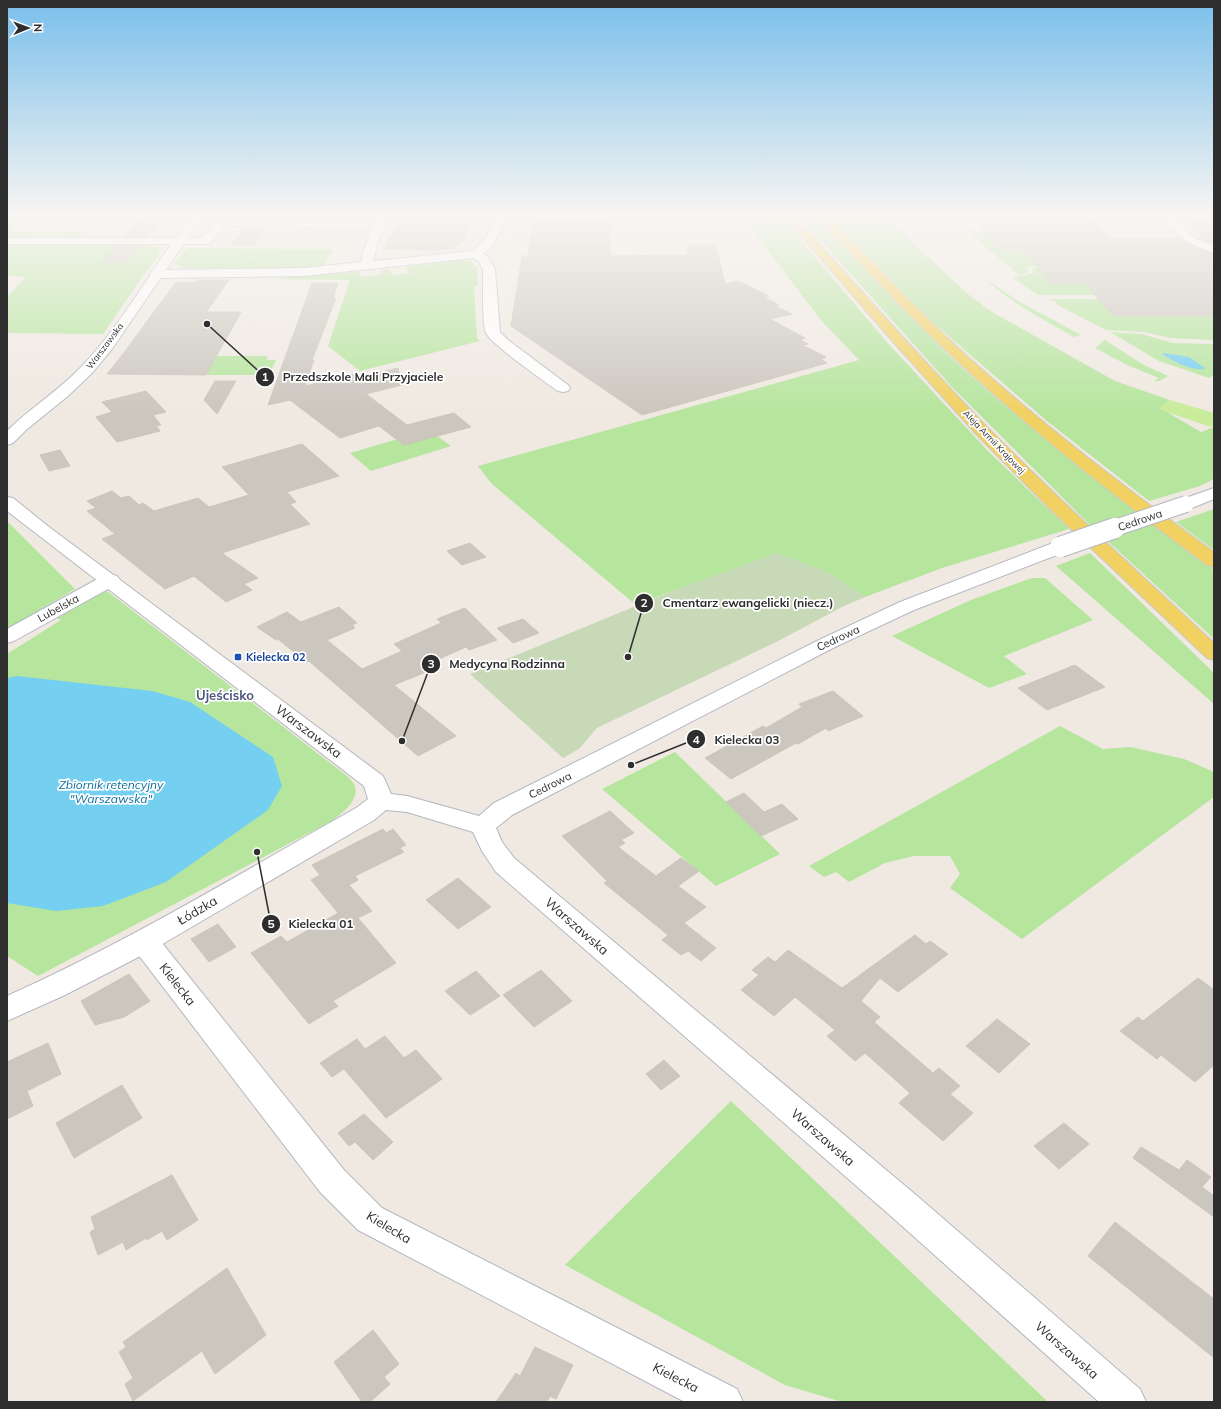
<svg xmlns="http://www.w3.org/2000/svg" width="1221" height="1409" viewBox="0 0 1221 1409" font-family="Mulish,sans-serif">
<rect width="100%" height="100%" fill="#efe9e1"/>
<g fill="#b6e59e">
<path d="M7 216H12L8 219H20L11 228H16L12 232 65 233 67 231H89L95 229 92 233H87L81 237H7Z"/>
<path d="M742 216H780L885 340 987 450 1069 529 942 568 865 597 827 572 675 590 636 605 492 484 478 466 859 360 820 319Z"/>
<path d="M799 216H815C871 276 925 336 987 390 1059 454 1136 512 1214 570V639L1087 522 951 386Z"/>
<path d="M831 216H884L969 295 992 312 1115 381 1170 400 1160 408 1201 432 1214 427V479L1200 486 1149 501 1047 421 930 320Z"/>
<path d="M975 230 979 233 990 232 1031 250 1079 262 1025 267 1029 272 1019 275 967 231Z"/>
<path d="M7 244 146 245 155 246 159 249 158 254H160L143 276 103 334 7 333V297L26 277 7 276Z"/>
<path d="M187 248 334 249 324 265 305 268H183L175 264Z"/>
<path d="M458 260 470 261 477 267 478 285 474 286 477 339 480 341 360 371 328 346 350 280 276 279 295 276 358 272 362 277 383 274 381 270 388 269 393 275 409 273 406 267Z"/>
<path d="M1085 264 1042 272 1050 283H1085L1095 295H1038L1013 278 1034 273 1032 268Z"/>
<path d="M984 278 1018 301 1081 335 1074 337C1042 319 1011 303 984 278Z"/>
<path d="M1050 299H1120L1214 316V340L1170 338 1144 332 1106 330 1056 304 1057 303Z"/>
<path d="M1110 332 1142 334 1173 343 1214 344V375L1209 378 1159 361Z"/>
<path d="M1105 340 1142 364 1168 376 1159 381H1154L1159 378 1127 365 1095 348Z"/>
<path d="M214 356H268L266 360H276L269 375H206Z"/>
<path d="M429 430 451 446 371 471 350 453Z"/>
<path d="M1214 509V550L1176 522Z"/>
<path d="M7 521 75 589 7 629Z"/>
<path d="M1090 553 1214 673V704L1056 566Z"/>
<path d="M1032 578H1045L1093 620 1004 656 1027 674 989 688 892 636 971 600Z"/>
<path d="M107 591 347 776C349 778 354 783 355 786 359 801 342 813 332 821L38 976 7 956V654L61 620 54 617 73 605Z"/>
<path d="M1060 726 1103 749 1130 747 1184 759 1214 772V797L1022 939 950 888 960 874 950 856H914L885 863 849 882 836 872 824 877 809 866Z"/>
<path d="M675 752 780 854 716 886 602 789Z"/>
<path d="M731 1101 1048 1402H842L785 1385 565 1265Z"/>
</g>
<path fill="#c8d9b8" d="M777 553 827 572 865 597 842 607 780 640 597 728 579 749 563 758 470 674 675 590Z"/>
<path fill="#c9ec9a" d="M1170 400 1214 413V425L1211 427 1167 412 1159 408Z"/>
<g fill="#75cff0">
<path d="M1164 353 1189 357 1205 368 1204 369C1190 371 1173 361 1162 354Z"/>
<path d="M17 676 152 691 190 702 273 757 282 786 268 810 166 882 103 906 56 911 7 903V678Z"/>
</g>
<g fill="#cbc7bf" stroke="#cbc5ba">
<path d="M144 216H154L161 221 148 236H125Z"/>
<path d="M401 216H471L463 241H461L460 245H456L455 248 442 250 384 249Z"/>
<path d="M973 216H1088L1110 238H1180L1187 244 1214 254V316H1113L1084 283H1050L1024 250H999Z"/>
<path d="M1182 218H1214V243L1198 238H1204Z"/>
<path d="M532 221H610L611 256 688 255 687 245H716L725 284 738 281 769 296 764 297 779 305 775 306 792 314 770 319 805 338 800 340 808 344 802 345 826 357 821 359 827 363 642 415 511 326 522 256H528Z"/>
<path d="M245 228H266L254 245H231Z"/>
<path d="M117 246H140L126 262H102Z"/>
<path d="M198 280H229L206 312H241L206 375 107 374 123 354 176 282H196Z"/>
<path d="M312 283H338L333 298H336L312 360H314L305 386 353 374 357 378 398 368 402 385 366 394 407 425 454 413 471 427 404 445 379 426 340 438 290 400 268 405Z"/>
<path d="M215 381H236L217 414 204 400Z"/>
<path d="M146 391 166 412 153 415 161 425 156 426 160 431 117 442 96 417 112 412 102 402Z"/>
<path d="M302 444 339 476 287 492 296 502 290 504 310 524 222 553 258 578 244 584 252 590 226 602 194 576 165 589 102 539 115 534 87 511 96 508 87 501 112 491 121 498 129 496 139 505 143 503 154 511 198 498 209 507 249 495 222 467Z"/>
<path d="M60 450 70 466 49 471 40 455Z"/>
<path d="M470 543 486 557 462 565 447 551Z"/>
<path d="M339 607 357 623 352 625 355 628 327 640 362 669 402 651 394 644 441 623 437 619 465 608 497 640 469 650 466 647 421 667 426 672 394 685 456 736 418 756 309 661 306 662 278 639 276 640 257 627 287 612 301 622Z"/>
<path d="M523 619 539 633 513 643 497 628Z"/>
<path d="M1075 665 1105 687 1047 710 1018 688Z"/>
<path d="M833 691 863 716 828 731 826 728 798 744 796 743 731 779 705 758 763 726 766 728 802 707 799 704Z"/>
<path d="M744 793 764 812 782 804 798 819 761 836 726 802Z"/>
<path d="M610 811 634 833 621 840 625 843 618 847 656 876 681 858 699 871 678 886 706 907 684 923 716 948 701 961 688 951 681 955 662 940 668 935 604 883 607 881 562 836Z"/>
<path d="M383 829 386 833 393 829 406 845 400 848 404 852 355 876 358 880 349 885 372 911 358 918 396 963 333 1001 338 1006 309 1024 251 953 281 936 287 942 338 913 311 880 320 875 312 865Z"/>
<path d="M458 878 491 907 458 929 426 900Z"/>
<path d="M218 924 236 947 209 962 191 939Z"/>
<path d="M915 935 926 944 930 941 948 954 898 992 880 978 861 1001 880 1017 874 1022 933 1073 939 1068 960 1086 950 1094 973 1113 943 1141 899 1103 910 1093 865 1053 855 1061 827 1036 835 1030 795 997 774 1016 741 990 759 975 752 970 768 957 775 962 788 950 842 988Z"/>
<path d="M541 970 572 1001 534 1027 503 995Z"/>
<path d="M476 971 500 996 470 1015 445 991Z"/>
<path d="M129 974 150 1001 124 1017 95 1025 81 1001Z"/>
<path d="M1198 978 1214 990V1065L1195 1082 1161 1055 1157 1059 1120 1031 1138 1017 1143 1021Z"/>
<path d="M997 1019 1030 1044 999 1073 966 1046Z"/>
<path d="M385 1036 404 1058 416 1050 442 1079 386 1118 344 1069 332 1077 320 1063 357 1039 365 1049Z"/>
<path d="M48 1043 61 1074 27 1091 33 1106 7 1119V1062Z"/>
<path d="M664 1060 680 1076 661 1090 646 1074Z"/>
<path d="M122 1085 142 1118 74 1158 56 1123Z"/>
<path d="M364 1114 393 1142 373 1160 355 1142 349 1146 338 1133Z"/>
<path d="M1064 1123 1089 1144 1059 1169 1034 1146Z"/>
<path d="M1141 1147 1179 1170 1187 1160 1211 1177 1202 1187 1214 1196V1217L1133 1158Z"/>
<path d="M172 1175 198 1220 167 1240 162 1231 147 1240 146 1238 126 1250 123 1242 98 1255 90 1232 95 1229 91 1217Z"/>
<path d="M1115 1222 1214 1299V1358L1088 1256Z"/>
<path d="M227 1268 266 1335 215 1374 202 1351 133 1401 125 1384 133 1378 119 1352 126 1347 123 1342Z"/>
<path d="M373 1330 399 1364 384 1377 390 1384 370 1402H362L334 1362Z"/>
<path d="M535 1347 573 1365 556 1399 550 1396 547 1402H496L516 1373 520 1376Z"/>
</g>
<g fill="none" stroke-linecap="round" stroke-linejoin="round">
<g stroke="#b4b7c1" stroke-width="2">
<g id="street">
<path d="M378 216H389L378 241 373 261 472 251 483 242 499 216H509L492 246 483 254 487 256 495 269 500 332 508 340 568 385 570 388 568 391 563 392 558 391C545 382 491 344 486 333 482 324 483 282 483 269L478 261 473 258 304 276 156 278 152 277 150 274 152 271 156 270 304 268 361 262 364 249 372 228 231 226 224 227 210 244H180L176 243 174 241 176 239 203 238 217 222 221 221 375 222Z"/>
<path d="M1157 216H1169L1196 239 1214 245V253L1188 243Z"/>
<path d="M110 574 117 576 120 580 117 584 14 641 7 643V629L103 576Z"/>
<path d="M144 930 154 933 344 1170 382 1208 737 1389 743 1402H685L358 1230 320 1192 134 949 130 941 134 933Z"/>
</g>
</g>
<g stroke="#b4b7c1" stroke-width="2">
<g id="secondary">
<path d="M192 216H203L112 349 93 372 68 396 26 430 13 443 7 445V431C31 407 60 390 83 365 117 329 143 285 171 244H7V238H176Z"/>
<path d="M1214 488V499L1192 508 1186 509 1180 508 1177 504 1180 500Z"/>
<path d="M7 497 13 498 49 527 383 776 391 794 407 796 479 816 494 803 819 640 900 602 1053 543 1060 541 1067 543 1069 547 1067 551 914 610 833 648 512 815 496 828 502 842 514 858 916 1195 1140 1389 1146 1402H1099L892 1217 496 872 482 851 473 832 407 812 386 810 374 820 154 949 65 995 7 1021V996C128 942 241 873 356 808L368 799 364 786 7 511Z"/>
</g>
</g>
<g stroke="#c9c9c9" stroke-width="2">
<g id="primary">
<path d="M784 216H795C858 287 921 359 988 428 1061 502 1138 572 1214 643V660L1207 658 1055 514 977 435 894 343Z"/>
<path d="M818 216H829C874 263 918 312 967 356 1045 427 1129 491 1214 552V567L1207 565C1088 477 973 384 872 276 859 262 846 248 833 234 828 228 821 222 818 216Z"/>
</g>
</g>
<use href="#street" fill="#fff" fill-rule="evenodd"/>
<use href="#secondary" fill="#fff" fill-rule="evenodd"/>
<use href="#primary" fill="#f2d163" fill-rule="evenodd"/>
<g stroke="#b4b7c1" stroke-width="18" stroke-linecap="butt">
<path id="secondary-bridge-far1" d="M1112 529 1186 504"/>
</g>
<g stroke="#b4b7c1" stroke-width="22" stroke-linecap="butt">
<path id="secondary-bridge" d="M1060 547 1115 528"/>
</g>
<use href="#secondary-bridge-far1" stroke="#fff" stroke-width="16"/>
<use href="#secondary-bridge" stroke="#fff" stroke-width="20"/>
</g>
<linearGradient id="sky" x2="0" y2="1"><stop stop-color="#7abfeb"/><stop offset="0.52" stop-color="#f8f5f2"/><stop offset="1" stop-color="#f8f5f2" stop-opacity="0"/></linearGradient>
<rect width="1221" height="413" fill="url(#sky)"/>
<rect fill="#1a4fb4" stroke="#fff" stroke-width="1.5" x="234" y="653" width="8" height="8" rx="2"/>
<g text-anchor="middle" stroke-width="3.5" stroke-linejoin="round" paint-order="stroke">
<g font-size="9" fill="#2e2e2e" stroke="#fff">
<text transform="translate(105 346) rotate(-53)" y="3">Warszawska</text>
<text transform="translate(994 442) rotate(46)" y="3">Aleja Armii Krajowej</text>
</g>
<g font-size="11" fill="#2e2e2e" stroke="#fff">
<text transform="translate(1140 520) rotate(-19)" y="4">Cedrowa</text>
<text transform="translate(58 608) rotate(-29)" y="4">Lubelska</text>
<text transform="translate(838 638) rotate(-25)" y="4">Cedrowa</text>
<text transform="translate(550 785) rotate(-27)" y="4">Cedrowa</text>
</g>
<g font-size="11" font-weight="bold" fill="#164399" stroke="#fff" text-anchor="start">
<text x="246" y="661">Kielecka 02</text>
</g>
<g font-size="12" font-style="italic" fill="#0d6fa3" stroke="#fff">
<text x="111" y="789">Zbiornik retencyjny<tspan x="111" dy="14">"Warszawska"</tspan></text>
</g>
<g font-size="13" font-weight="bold" fill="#4d5680" stroke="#fff">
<text x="225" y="700">Ujeścisko</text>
</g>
<g font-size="13" fill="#2e2e2e" stroke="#fff">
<text transform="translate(309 731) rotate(37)" y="5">Warszawska</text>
<text transform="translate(197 910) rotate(-30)" y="5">Łódzka</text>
<text transform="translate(577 926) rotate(41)" y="5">Warszawska</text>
<text transform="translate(178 984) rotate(52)" y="5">Kielecka</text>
<text transform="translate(823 1137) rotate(41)" y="5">Warszawska</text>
<text transform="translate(389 1227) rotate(31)" y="5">Kielecka</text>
<text transform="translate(1067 1350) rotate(41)" y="5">Warszawska</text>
<text transform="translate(676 1377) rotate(27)" y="5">Kielecka</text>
</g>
</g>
<path fill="none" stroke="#2e2e2e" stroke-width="1.5" d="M207 324L265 377M628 657L644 603M402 741L431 664M631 765L696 739M257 852L271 924"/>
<g fill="#2e2e2e" stroke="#fff" stroke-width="1.5">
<circle cx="207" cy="324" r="4"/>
<circle cx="628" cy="657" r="4"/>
<circle cx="402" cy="741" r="4"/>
<circle cx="631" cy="765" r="4"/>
<circle cx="257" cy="852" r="4"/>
<circle cx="265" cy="377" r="10"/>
<circle cx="644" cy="603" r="10"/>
<circle cx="431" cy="664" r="10"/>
<circle cx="696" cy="739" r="10"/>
<circle cx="271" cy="924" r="10"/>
</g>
<g font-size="12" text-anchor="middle" font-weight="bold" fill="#fff">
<text x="265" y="381">1</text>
<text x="644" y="607">2</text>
<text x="431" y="668">3</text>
<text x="696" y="744">4</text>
<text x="271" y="928">5</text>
</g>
<g font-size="12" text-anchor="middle" font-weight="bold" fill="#2e2e2e" stroke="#fff" stroke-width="3.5" stroke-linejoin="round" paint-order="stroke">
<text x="363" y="381">Przedszkole Mali Przyjaciele</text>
<text x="748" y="607">Cmentarz ewangelicki (niecz.)</text>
<text x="507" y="668">Medycyna Rodzinna</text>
<text x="747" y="744">Kielecka 03</text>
<text x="321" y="928">Kielecka 01</text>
</g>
<rect width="1221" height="1409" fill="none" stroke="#2e2e2e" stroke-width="16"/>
<g transform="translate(28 28) rotate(89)" stroke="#ffffff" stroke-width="3" paint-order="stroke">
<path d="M0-3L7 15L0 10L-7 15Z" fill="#2e2e2e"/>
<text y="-6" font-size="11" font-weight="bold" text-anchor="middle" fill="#2e2e2e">N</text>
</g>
</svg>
